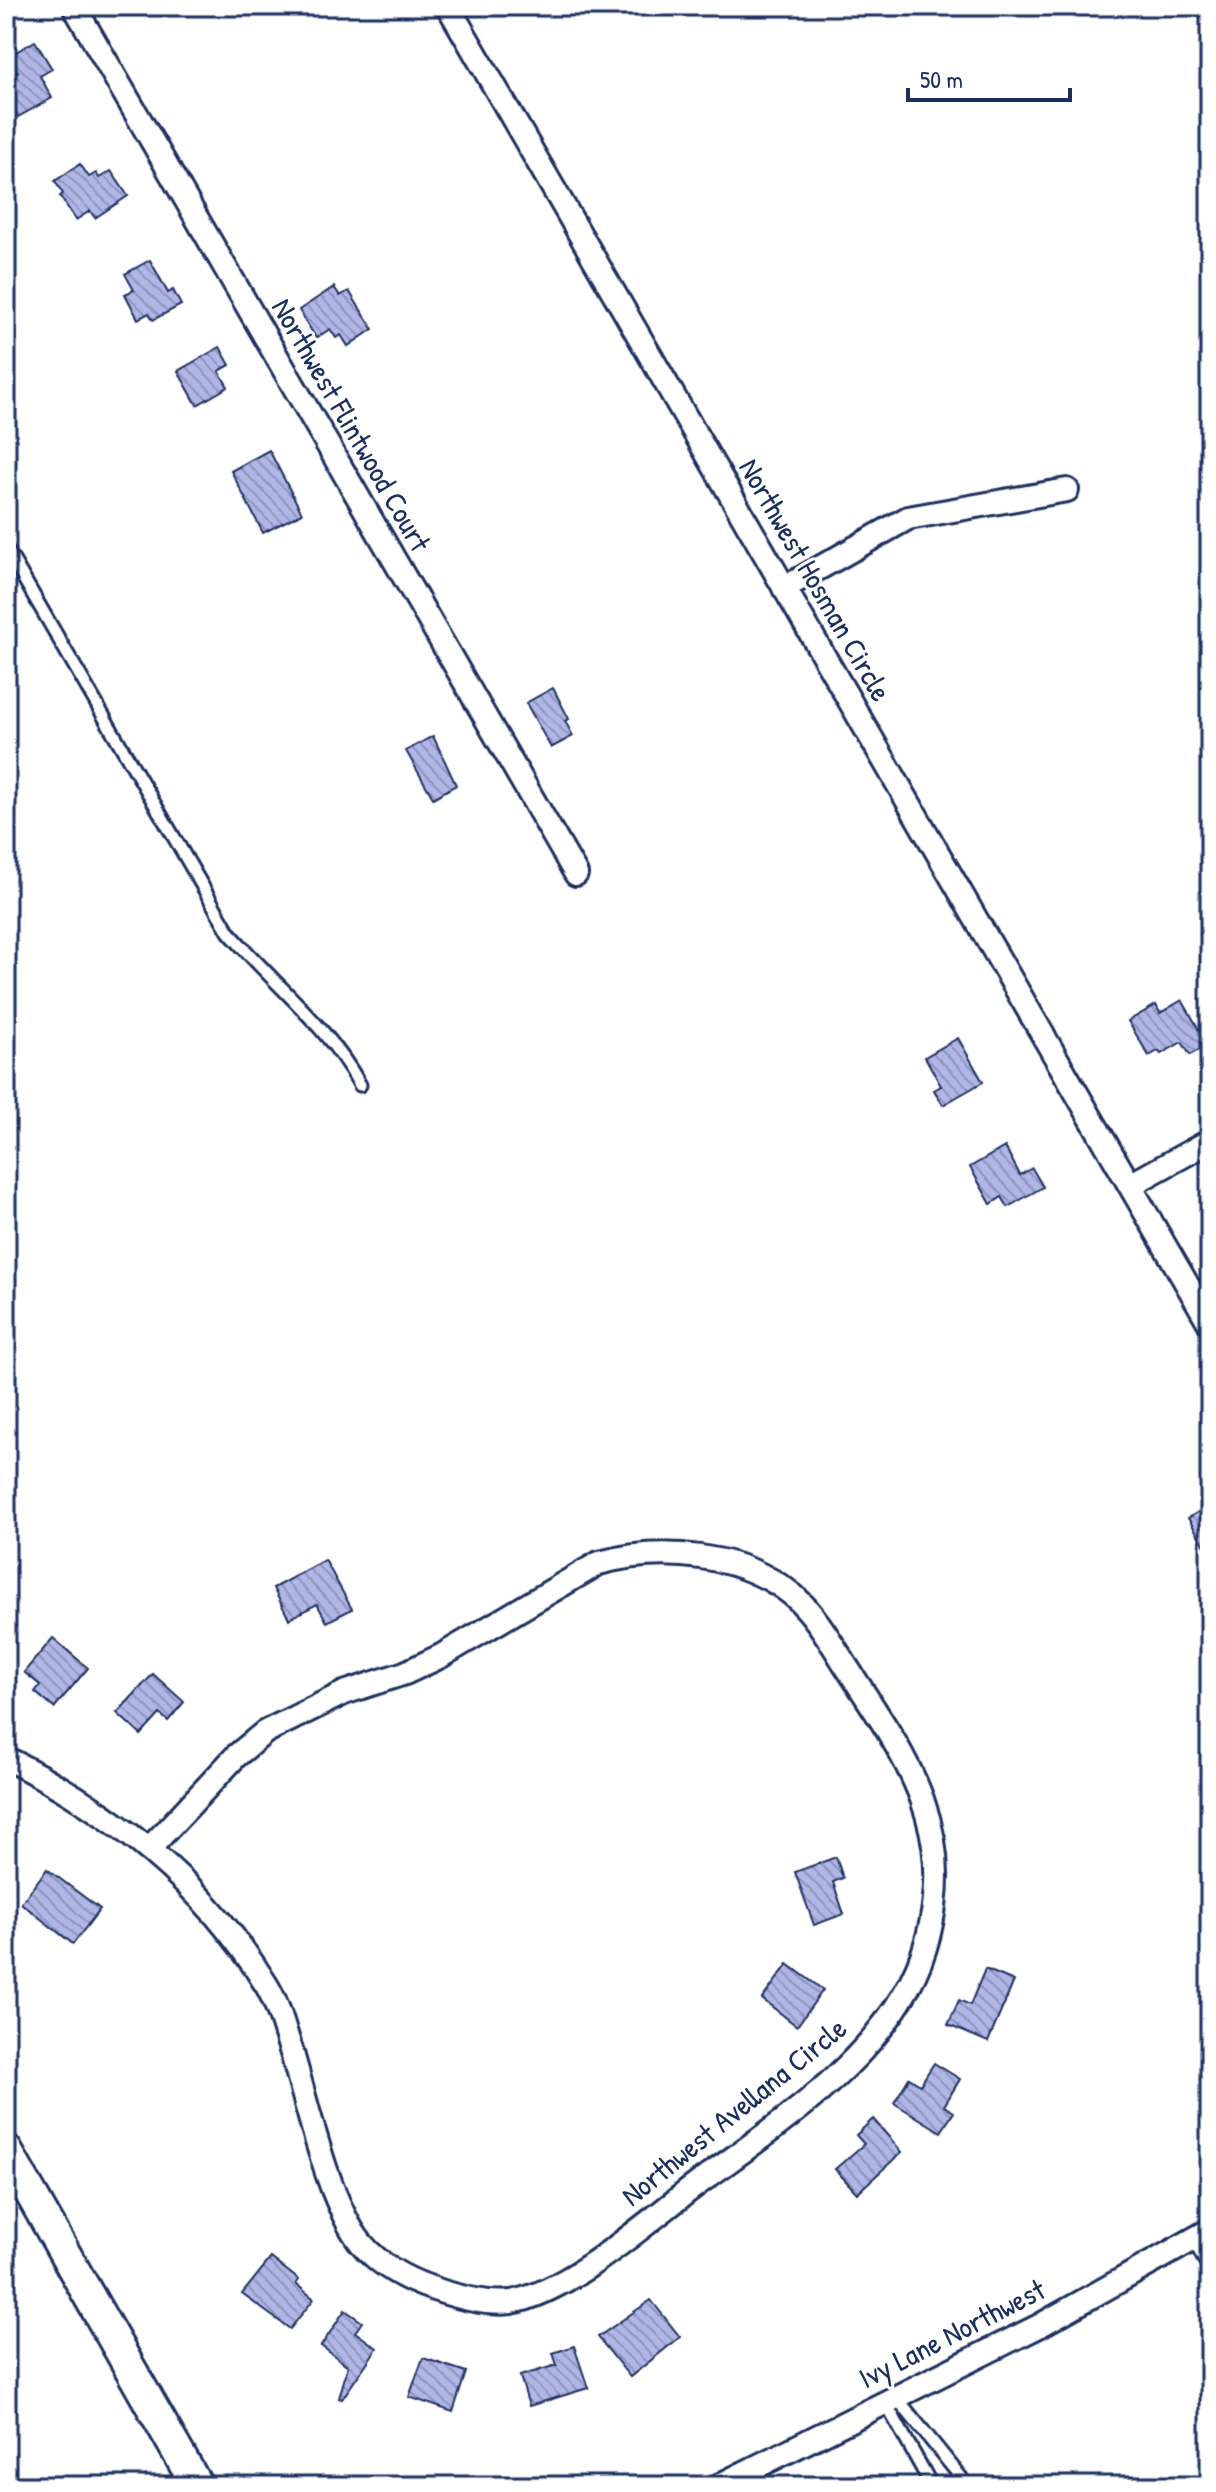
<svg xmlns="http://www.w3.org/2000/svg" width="1216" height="2492" viewBox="0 0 1216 2492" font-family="'Patrick Hand',sans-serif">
<defs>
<pattern id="building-back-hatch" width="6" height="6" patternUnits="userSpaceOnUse" patternTransform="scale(2)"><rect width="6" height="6" fill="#b1b6e7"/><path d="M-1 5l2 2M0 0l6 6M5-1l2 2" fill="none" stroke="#8f94be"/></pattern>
</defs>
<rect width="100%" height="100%" fill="#fff"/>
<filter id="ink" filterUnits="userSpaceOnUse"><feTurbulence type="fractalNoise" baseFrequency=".0125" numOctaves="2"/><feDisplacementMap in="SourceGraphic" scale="16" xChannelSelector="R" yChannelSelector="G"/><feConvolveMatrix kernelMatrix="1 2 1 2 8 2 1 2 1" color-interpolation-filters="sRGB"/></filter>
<g filter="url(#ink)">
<g fill="url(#building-back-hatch)" stroke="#1b2f5e" stroke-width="2">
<path d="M35 41 52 69 40 76 52 98 18 117 6 96V79L18 72 9 56Z"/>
<path d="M80 164 89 177 96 173 99 178 111 171 128 196 95 218 90 211 76 220 60 196 63 194 55 181Z"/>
<path d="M150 260 168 293 173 290 181 305 153 320 149 313 138 319 125 294 134 290 125 274Z"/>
<path d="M334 287 340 296 349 291 373 329 348 346 341 335 336 338 330 329 316 338 299 310Z"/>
<path d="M220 347 230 365 219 371 228 387 197 405 178 371Z"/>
<path d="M269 450 302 513 263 533 231 471Z"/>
<path d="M553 688 569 719 565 721 573 736 551 748 526 703Z"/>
<path d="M433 736 456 785 433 798 406 751Z"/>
<path d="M1182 1000 1208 1045 1190 1055 1182 1042 1161 1054 1158 1051 1149 1056 1128 1021 1156 1005 1160 1013Z"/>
<path d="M958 1038 983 1082 943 1105 934 1090 941 1086 925 1057Z"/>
<path d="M1005 1147 1020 1175 1032 1168 1043 1187 1008 1207 1002 1197 991 1204 970 1167Z"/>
<path d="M1210 1505V1554L1188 1518Z"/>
<path d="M325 1560 352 1609 327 1622 317 1604 289 1619 273 1588Z"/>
<path d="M53 1638 88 1668 54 1708 35 1692 40 1685 24 1672Z"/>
<path d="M153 1674 184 1702 168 1721 160 1714 141 1735 117 1713Z"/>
<path d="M836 1857 843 1878 833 1882 844 1914 814 1925 795 1872Z"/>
<path d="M47 1869 100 1909 73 1944 21 1903Z"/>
<path d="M788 1964 823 1990 797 2026 762 1999Z"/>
<path d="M985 1969 1014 1981 988 2042 948 2025 959 2000 970 2005Z"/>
<path d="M934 2063 960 2079 944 2106 954 2112 941 2132 894 2103 909 2078 920 2085Z"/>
<path d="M873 2119 902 2152 857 2193 835 2169 864 2144 856 2135Z"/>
<path d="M271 2258 299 2280 296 2284 314 2299 290 2329 242 2294Z"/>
<path d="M651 2300 680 2337 630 2377 598 2337Z"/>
<path d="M345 2310 362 2322 355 2332 377 2348 342 2399 339 2398 348 2366 321 2346Z"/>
<path d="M574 2346 588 2388 529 2406 520 2376 557 2365 553 2353Z"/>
<path d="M423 2358 466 2372 453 2412 409 2397Z"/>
</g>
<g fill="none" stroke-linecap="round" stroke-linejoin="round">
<g stroke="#1b2f5e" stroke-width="17">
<g id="lane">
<path d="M1195 6 1210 11"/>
<path d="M6 548 229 932C274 985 326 1023 360 1085"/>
<path d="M1193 2239 1210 2270"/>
<path d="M896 2397 968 2486"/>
<path d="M885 2402 932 2486"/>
</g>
</g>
<g stroke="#1b2f5e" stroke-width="28">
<g id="street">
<path d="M74 6 576 874"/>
<path d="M448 6 1210 1324"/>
<path d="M784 588 908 518 1067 490"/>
<path d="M1130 1185 1210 1141"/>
<path d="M6 1758C113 1812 204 1882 267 1986 279 2006 284 2029 291 2050 307 2102 328 2202 361 2243 380 2266 407 2280 434 2289 458 2297 486 2305 511 2302 567 2293 646 2223 692 2188 780 2123 900 2048 928 1937 956 1830 908 1760 852 1675 834 1648 818 1617 794 1596 742 1553 662 1546 599 1563L441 1656 405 1673 344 1693 265 1732 236 1756 150 1848"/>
<path d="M718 2486 1039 2326 1210 2230"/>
</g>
</g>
<g stroke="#1b2f5e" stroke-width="36">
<path id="secondary" d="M6 2150 197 2486"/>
</g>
<use href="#lane" stroke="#fff" stroke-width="11"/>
<use href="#street" stroke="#fff" stroke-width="22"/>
<use href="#secondary" stroke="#fff" stroke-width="30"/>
</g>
</g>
<g text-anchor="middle" stroke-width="6" stroke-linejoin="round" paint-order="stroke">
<g font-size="30" fill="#1b2f5e" stroke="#fff">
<text transform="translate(351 425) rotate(60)" y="10">Northwest Flintwood Court</text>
<text transform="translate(815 580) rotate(60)" y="10">Northwest Hosman Circle</text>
<text transform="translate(734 2112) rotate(-39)" y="10">Northwest Avellana Circle</text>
<text transform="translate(952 2334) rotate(-27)" y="10">Ivy Lane Northwest</text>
</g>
</g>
<rect width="1216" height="2492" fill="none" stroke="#fff" stroke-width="32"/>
<rect x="16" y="16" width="1184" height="2460" fill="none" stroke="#1b2f5e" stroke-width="3" filter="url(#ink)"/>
<path d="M908 88v12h162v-12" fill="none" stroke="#1b2f5e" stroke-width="4"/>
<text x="920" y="88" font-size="24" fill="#1b2f5e" stroke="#ffffff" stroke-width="6" paint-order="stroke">50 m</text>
</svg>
